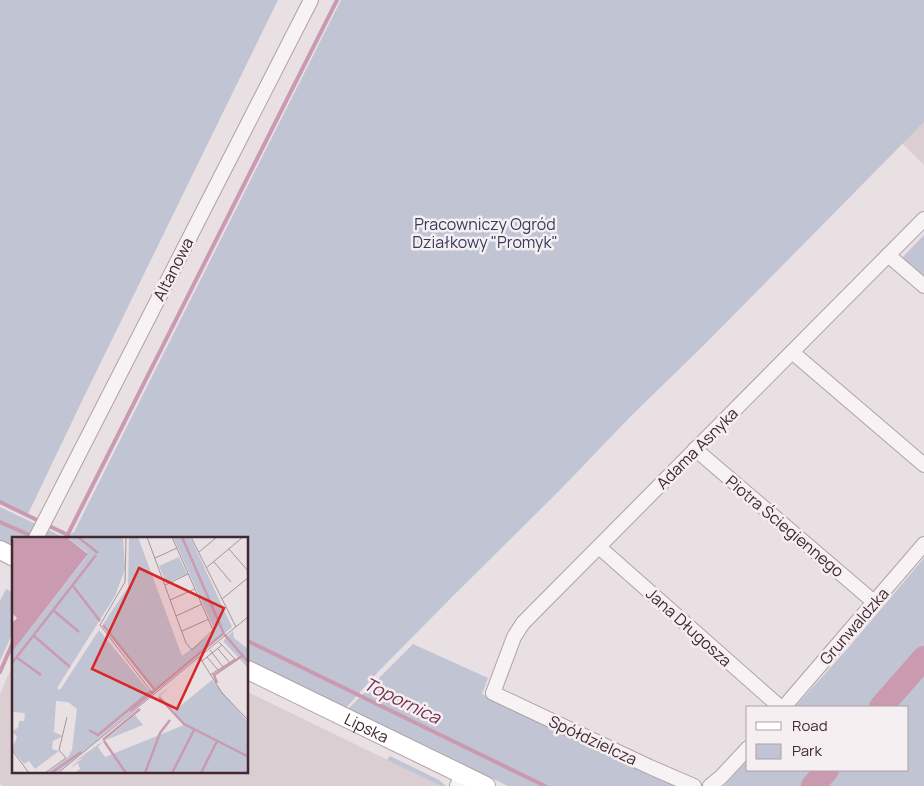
<svg xmlns="http://www.w3.org/2000/svg" width="924" height="786" viewBox="0 0 924 786" font-family="Manrope,sans-serif">
<rect width="100%" height="100%" fill="#e9e0e3"/>
<g fill="#dbced2">
<path d="M924 122V165L902 143Z"/>
<path d="M14 662V772H248V692L441 786H4L0 784V694Z"/>
</g>
<g fill="#c1c5d3">
<path d="M0 0H278L80 405 28 514 0 501Z"/>
<path d="M341 0H924V122L704 345 631 416 559 491 452 597 377 673 346 708 248 661V538H14V547L0 541V507L63 537 74 532Z"/>
<path d="M924 235V277L902 258Z"/>
<path d="M924 558V786H724L748 760V770H908V707H795L849 647Z"/>
<path d="M6 589 14 593V630L0 661V601Z"/>
<path d="M413 644 488 678 482 694 623 761 679 786H508L348 709Z"/>
<path d="M390 756 439 780 446 786H441L387 760Z"/>
</g>
<g fill="none" stroke-linecap="round" stroke-linejoin="round">
<g stroke="#ca9ab1" stroke-width="4">
<path d="M0 502 41 522"/>
<path d="M0 522 34 537"/>
<path d="M47 525 68 535"/>
<path d="M66 538 337 0"/>
<path d="M248 641 545 786"/>
<path d="M0 672 14 640"/>
</g>
<g stroke="#ca9ab1" stroke-width="24">
<path d="M881 707 924 658"/>
<path d="M813 786 827 770"/>
</g>
<g stroke="#b0a1a6" stroke-width="16">
<g id="minor">
<path d="M888 255 924 286"/>
<path d="M792 352 924 465"/>
<path d="M695 449 874 602"/>
<path d="M36 538 311 0"/>
<path d="M599 547 780 707"/>
<path d="M784 707 924 544"/>
<path d="M457 786 462 774"/>
<path d="M694 786 650 767 493 693 514 637 523 623 924 219"/>
<path d="M710 786 721 777 748 748"/>
</g>
</g>
<g stroke="#b59fa7" stroke-width="20">
<g id="major">
<path d="M0 550 14 557"/>
<path id="s1" d="M248 670 486 786"/>
</g>
</g>
<use href="#minor" stroke="#f7f2f4" stroke-width="14"/>
<use href="#major" stroke="#fff" stroke-width="18"/>
</g>
<g text-anchor="middle" stroke-width="5" stroke-linejoin="round" paint-order="stroke">
<g font-size="16" fill="#353c5d" stroke="#f6eff2">
<text x="485" y="230">Pracowniczy Ogród<tspan x="485" dy="18">Działkowy "Promyk"</tspan></text>
</g>
<g font-size="16" fill="#412831" stroke="#f6eff2">
<text transform="translate(173 269) rotate(-63)" y="6">Altanowa</text>
<text transform="translate(697 448) rotate(-45)" y="6">Adama Asnyka</text>
<text transform="translate(785 526) rotate(40)" y="6">Piotra Ściegiennego</text>
<text transform="translate(854 626) rotate(-49)" y="6">Grunwaldzka</text>
<text transform="translate(689 627) rotate(42)" y="6">Jana Długosza</text>
<text dy="6" stroke="none"><textPath href="#s1" startOffset="132">Lipska</textPath></text>
<text transform="translate(593 740) rotate(25)" y="6">Spółdzielcza</text>
</g>
<g font-size="18" font-style="italic" fill="#76314f" stroke="#f6eff2">
<text transform="translate(402 701) rotate(26)" y="6">Topornica</text>
</g>
</g>
<g transform="translate(12 537)">
<rect width="236" height="236" fill="#e9e0e3"/>
<path d="M54 0H111L113 32 103 59 45 151 48 153 87 93 138 155 141 152 91 87 116 50 117 0H126L170 119 203 94 161 0H177L180 4 220 90 57 227 44 236H35L56 220 60 213 65 172 56 165 44 164 42 195 51 199 41 204 40 212 47 214 23 232 17 224 12 227 0 212 5 200 0 194 6 191 7 184H12L13 176 0 175V115L75 19V15ZM167 20 175 37 154 46 147 29ZM221 94 222 101 236 112V131L211 104ZM200 143 236 185V219L173 187 147 158 158 150 148 159 162 174ZM123 178 131 188 94 203ZM172 188 236 220V236H63L68 232 66 226 60 230V236V229L72 220 62 225 91 204 86 210 93 220Z" fill="#c1c5d3"/>
<path d="M5 0H54L76 17 0 115V86L5 81 0 76V3Z" fill="#ca9ab1"/>
<path fill="none" stroke="#ca9ab1" stroke-width="2.5" d="M66 0 86 16M170 0 212 97 237 126M61 49 88 84M41 73 67 95M91 88 142 152M22 99 58 130M4 120 29 138M0 126 84 18M205 146 202 138 230 119M147 160 172 187 237 220M118 174 212 96M77 193 86 198 139 154M91 203 128 172M92 204 114 236M39 236 69 215M133 236 148 196 158 183M160 236 182 193M189 236 205 204"/>
<path fill="none" stroke="#a6969c" stroke-width="1" d="M114 0 113 45 88 88 142 158M135 0 174 106 180 113 201 93 160 0M179 0 224 90M217 12 237 35M187 15 205 0M143 21 165 11M202 25 219 45M194 31 231 0M153 48 176 37M210 62 237 40M158 63 183 52M164 79 190 67M170 94 197 82M206 112 218 126M198 113 211 130M195 120 206 133M188 121 210 156 237 184M190 124 210 108M198 138 223 122 207 105M0 213 17 236M33 236 54 221 47 213 55 180M46 236 237 79"/>
<path fill="#d62828" fill-opacity="0.15" stroke="#d62828" stroke-width="2.5" d="M127 31 212 71 165 172 80 132Z"/>
<rect width="236" height="236" fill="none" stroke="#412831" stroke-width="2.5"/>
</g>
<rect x="746" y="706" width="162" height="65" fill="#f6eff2" stroke="#ae9fa5"/>
<rect x="756" y="722" width="25" height="8" fill="#ffffff" stroke="#ae9fa5"/>
<text x="792" y="731" font-size="15" fill="#412831">Road</text>
<rect x="756" y="744" width="25" height="15" fill="#c1c5d3" stroke="#ae9fa5"/>
<text x="792" y="756" font-size="15" fill="#412831">Park</text>
</svg>
